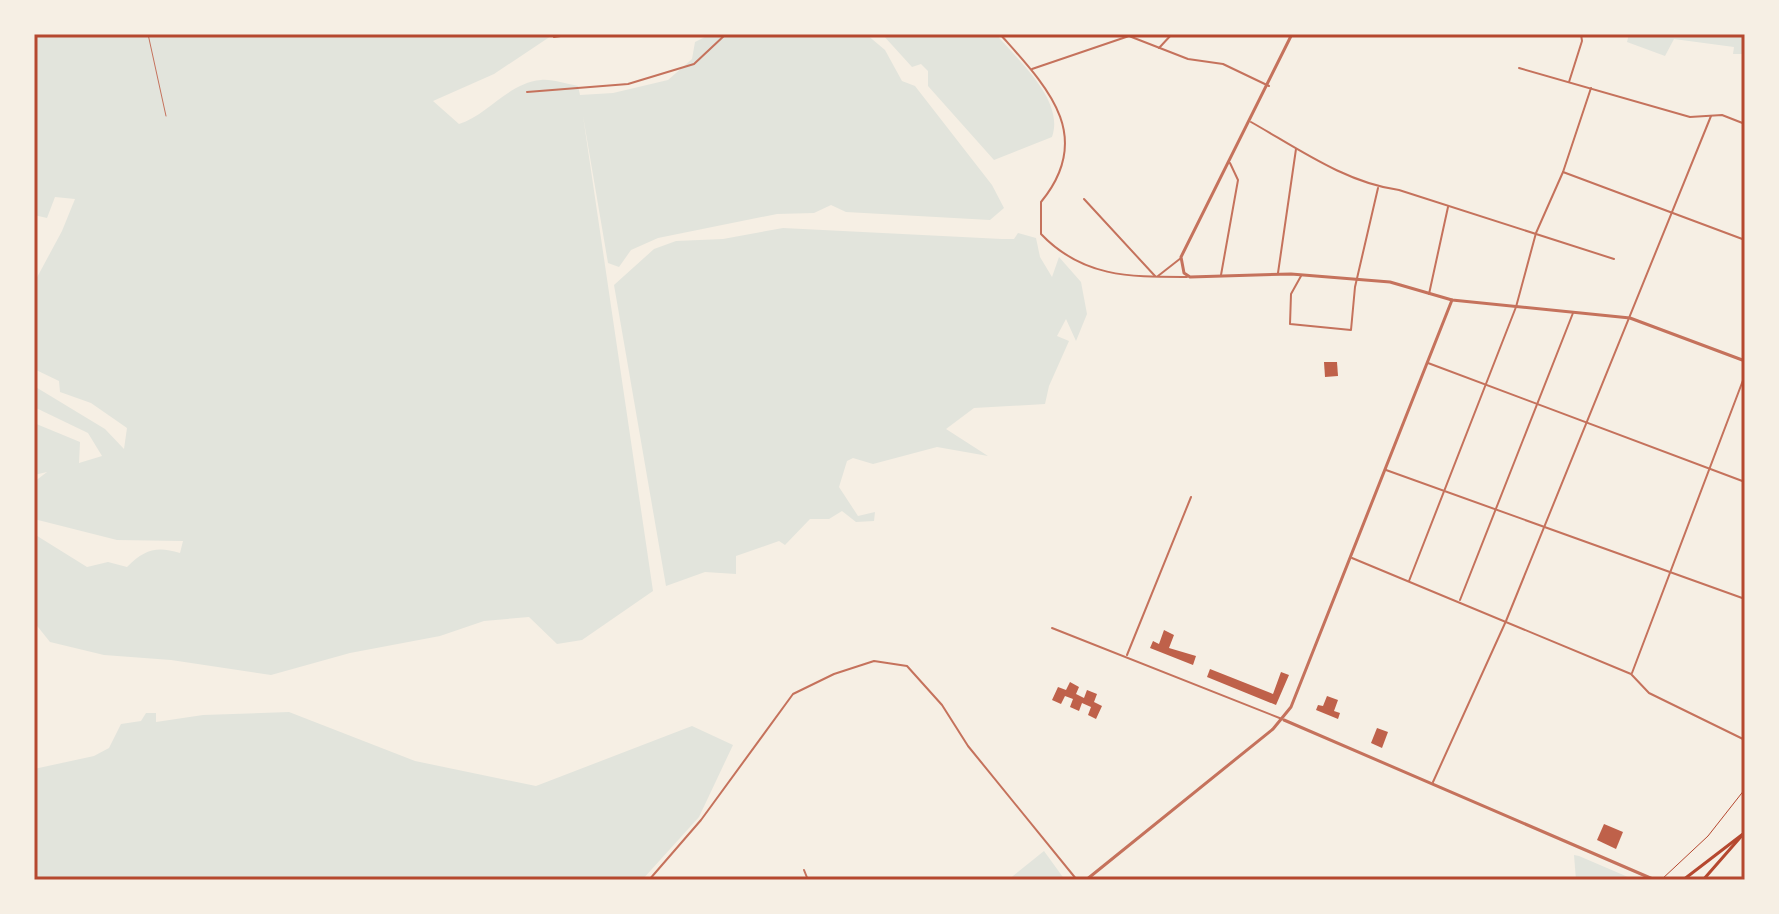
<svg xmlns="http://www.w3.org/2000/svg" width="1779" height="914" viewBox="0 0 1779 914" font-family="'Source Sans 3',sans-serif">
<rect width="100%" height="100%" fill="#f6efe4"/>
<g fill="#e2e4dc">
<path d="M34 34H554L494 74 433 101 459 124C488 115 508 83 541 80 552 79 567 84 578 86L580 95 613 93 668 80 692 59 695 42 711 34H866L885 50 902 81 915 86 992 185 1004 208 990 220 846 212 831 205 814 213 777 214 658 238 631 250 619 267 608 263 583 116 653 591 582 640 557 644 529 617 484 621 440 636 350 653 271 675 171 660 104 655 50 642 34 622V534L87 567 108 562 127 567C145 549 157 546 180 553L183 541 117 540 34 519V482L47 472 34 475V423L80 442 79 463 102 456 88 433 34 407V386L105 429 124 449 127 428 91 403 60 392 59 381 34 369V283L62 231 75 199 55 197 47 218 34 215Z"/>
<path d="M882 34H996C1018 61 1065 100 1052 137L994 160 928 86V71L921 64 912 67Z"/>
<path d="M1629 34H1745V54H1733L1734 47 1674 39 1665 56 1627 42Z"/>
<path d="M783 228 1002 239H1014L1018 233 1036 238 1040 257 1052 277 1059 257 1081 282 1087 314 1076 341 1066 319 1057 336 1069 341 1049 386 1045 404 974 408 946 429 988 456 937 447 873 464 853 458 847 461 839 487 858 516 875 512 874 521 856 522 842 511 829 519H810L785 545 779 541 736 556V574L705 572 666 586 614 285 654 249 676 241 723 239Z"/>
<path d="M289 712 415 761 536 786 692 726 733 745 699 817 642 880H34V769L94 756 109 748 121 724 141 721 146 713H156V722L203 715Z"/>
<path d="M1044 851 1065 880H1008Z"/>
<path d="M1574 855 1579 856 1635 880H1576Z"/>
</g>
<g fill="#bf614a">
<path d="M1324 362H1337L1338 376 1325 377Z"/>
<path d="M1164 630 1174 635 1169 648 1196 656 1193 665 1150 648 1153 641 1159 644Z"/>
<path d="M1210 669 1273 694 1281 672 1289 675 1276 705 1207 677Z"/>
<path d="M1070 682 1079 687 1076 694 1084 698 1087 690 1097 694 1094 702 1102 706 1096 719 1088 715 1091 707 1082 703 1079 711 1070 707 1073 699 1065 696 1061 704 1052 700 1058 687 1066 690Z"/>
<path d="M1327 696 1338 700 1334 711 1340 713 1338 719 1316 710 1318 705 1323 706Z"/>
<path d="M1377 728 1388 732 1382 748 1371 743Z"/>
<path d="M1604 824 1623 832 1616 849 1597 840Z"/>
</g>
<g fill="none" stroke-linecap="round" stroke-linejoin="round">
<path stroke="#b5482f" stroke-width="1" d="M1661 880 1708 836 1745 789"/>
<path stroke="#c5725c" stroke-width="1" d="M148 34 166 116"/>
<g stroke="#c5725c" stroke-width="2">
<path d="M1000 34C1046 86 1096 135 1041 202V234C1083 278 1131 277 1187 277"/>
<path d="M554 37 574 34"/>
<path d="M1159 48 1172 34"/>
<path d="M1519 68 1690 117 1722 115 1745 124"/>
<path d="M1032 69 1129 36 1188 59 1223 64 1269 86"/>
<path d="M1569 82 1582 41 1581 34"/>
<path d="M527 92 628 84 694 64 726 34"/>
<path d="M1251 122C1297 148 1346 183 1399 190L1614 259"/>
<path d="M1563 172 1745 240"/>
<path d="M1084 199 1155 276"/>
<path d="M1278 273 1296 149"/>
<path d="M1221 275 1238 180 1230 163"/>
<path d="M1158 276 1181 258"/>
<path d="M1301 276 1291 294 1290 324 1351 330 1355 287 1378 188"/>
<path d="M1429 294 1448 207"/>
<path d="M1428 363 1745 482"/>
<path d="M1386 470 1745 599"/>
<path d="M1352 558 1631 674 1649 693 1745 740"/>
<path d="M1409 581 1516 307 1536 233 1563 172 1591 88"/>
<path d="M1460 600 1573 313"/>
<path d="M1052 628 1282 719"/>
<path d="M1127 655 1191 497"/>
<path d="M1632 673 1745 375"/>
<path d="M1433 782 1506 621 1711 116"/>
<path d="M804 870 808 880"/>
<path d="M649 880 701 820 793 694 834 674 874 661 907 666 942 705 968 746 1077 880"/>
</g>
<g stroke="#c5725c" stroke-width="3">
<path d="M1292 34 1181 257 1184 273 1190 277 1291 274 1390 282 1452 300 1630 318 1745 361"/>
<path d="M1284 720 1655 880"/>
<path d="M1086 880 1273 729 1291 707 1452 300"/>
</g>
<g stroke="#b5482f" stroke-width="3">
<path d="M1683 880 1743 834"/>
<path d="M1703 880 1745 832"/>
</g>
</g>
<rect width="1779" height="914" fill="none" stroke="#f6efe4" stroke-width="72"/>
<rect x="36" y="36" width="1707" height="842" fill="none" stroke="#b5482f" stroke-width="3"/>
</svg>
